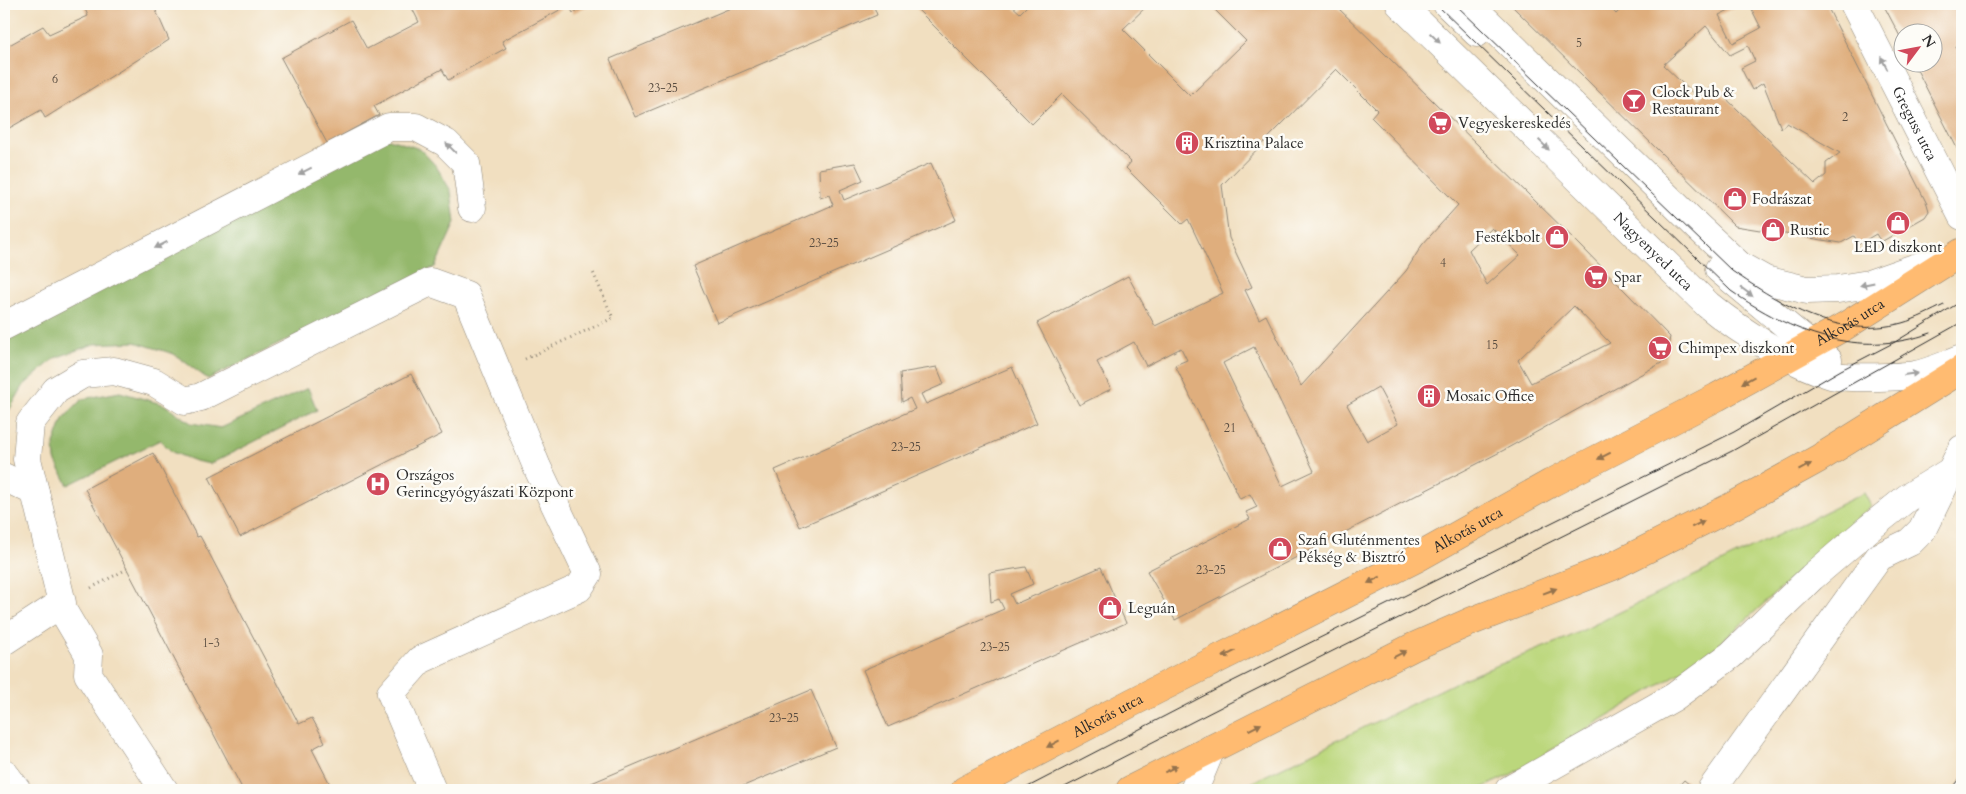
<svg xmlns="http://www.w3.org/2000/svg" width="1966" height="794" viewBox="0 0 1966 794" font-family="Cardo,serif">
<rect width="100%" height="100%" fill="#fdfcf7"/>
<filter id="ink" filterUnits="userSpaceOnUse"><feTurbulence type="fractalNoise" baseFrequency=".02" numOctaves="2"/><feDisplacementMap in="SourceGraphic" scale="10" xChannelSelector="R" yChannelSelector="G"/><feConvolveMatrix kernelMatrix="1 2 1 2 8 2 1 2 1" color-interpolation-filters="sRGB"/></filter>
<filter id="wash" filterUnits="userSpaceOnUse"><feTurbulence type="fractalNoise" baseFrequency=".0096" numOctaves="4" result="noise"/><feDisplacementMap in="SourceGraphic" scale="20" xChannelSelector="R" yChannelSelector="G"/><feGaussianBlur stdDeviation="1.12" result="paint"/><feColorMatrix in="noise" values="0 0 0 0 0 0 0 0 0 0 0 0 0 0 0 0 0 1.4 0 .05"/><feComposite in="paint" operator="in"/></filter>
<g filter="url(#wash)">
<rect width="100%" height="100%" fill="#f1dfc0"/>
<path fill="#bbd77c" stroke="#738154" d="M1864 493 1871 506 1704 658 1510 775 1477 790H1236L1463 679 1567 638Z"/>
<g fill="#94b86c" stroke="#60724c">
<path d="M383 137 420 149 436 166 451 191 455 223 435 267 208 379 174 354 135 342 94 344 55 358 24 385 4 419V331Z"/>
<path d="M308 388 317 410 210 464 195 461 172 452 160 440 68 485 55 460 54 444 63 419 82 399 120 392 165 405 191 423 221 428Z"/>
</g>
<g id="blocks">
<g fill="#dfae7d" fill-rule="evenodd">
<path d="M83 4H153L169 40 45 118 41 110 4 131V48L43 26 49 34 88 16Z"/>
<path d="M416 4H591L573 13 569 5 502 41 506 48 448 80 442 69 374 106 379 115 327 143 281 58 351 20 367 49 419 22 411 6Z"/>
<path d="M740 4H873L877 15 635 117 610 59Z"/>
<path d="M912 4H1010L1020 13 1029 4H1149L1123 29 1190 96 1246 41 1209 4H1334L1580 245 1670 337 1665 361 1504 450 1175 620 1147 571 1250 519 1246 512 1257 507 1250 494 1240 499 1175 365 1187 360 1181 348 1146 366 1134 342 1097 362 1111 389 1079 405 1037 323 1128 276 1155 326 1223 293 1188 219 1182 224 1126 168 1131 162 1062 94 1032 124ZM1336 69 1377 110 1371 117 1458 205 1422 245 1406 271 1301 386 1266 315 1259 319 1245 290 1252 287 1229 238 1222 185ZM1492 228 1520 255 1487 285 1469 250ZM1574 306 1610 343 1531 383 1518 360ZM1254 347 1314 471 1282 486 1223 363ZM1378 387 1398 424 1367 441 1347 405Z"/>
<path d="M1510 4H1607L1616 14 1626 4H1741L1719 15 1733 43 1761 28 1749 4H1826L1927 204 1929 211 1925 217 1881 242 1876 234 1859 244 1854 236 1841 243 1735 226ZM1706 26 1730 55 1748 46 1755 61 1741 68 1752 90 1763 83 1781 128 1787 123 1840 153 1826 163V175L1815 184 1712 85 1699 99 1663 65Z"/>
<path d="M1883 4H1962V42L1956 46 1962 59V158L1913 62H1934V32H1904V44Z"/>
<path d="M855 163 863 180 840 190 844 200 931 163 956 220 717 323 693 266 833 205 829 195 820 198 819 169Z"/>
<path d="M937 367 944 384 921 394 926 404 1012 367 1037 423 800 527 775 470 915 409 910 398 902 402 900 373Z"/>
<path d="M411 374 442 434 240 537 209 477Z"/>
<path d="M153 453 197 537 200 536 299 724 312 718 325 742 312 749 333 790H243L85 489Z"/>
<path d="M1026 567 1033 584 1010 594 1015 604 1101 567 1126 623 888 727 863 670 1004 609 999 599 991 602 989 573Z"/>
<path d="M811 690 836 747 734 790H575Z"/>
<path d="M1684 780 1696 790H1675Z"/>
</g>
</g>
</g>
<g filter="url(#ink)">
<use href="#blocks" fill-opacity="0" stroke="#8e8576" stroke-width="1"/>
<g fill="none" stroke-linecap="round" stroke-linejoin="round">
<g stroke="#8e8576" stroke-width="29">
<g id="minor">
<path id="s1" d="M1400 4 1708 305C1742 333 1788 361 1831 375 1843 379 1901 377 1915 375 1931 372 1947 364 1962 359"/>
<path d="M1447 4 1477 33"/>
<path d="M1469 4 1698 227 1740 266 1765 280 1807 290 1838 289 1869 284 1940 259"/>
<path id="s2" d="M1854 4 1962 216"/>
<path d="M1719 269 1828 360"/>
<path d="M4 326 389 127H416L446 143 466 163 472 208"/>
<path d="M4 477 35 492"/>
<path d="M59 604 89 655 88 674 164 790"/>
<path d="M4 641 62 603 27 459 30 423 56 390 83 374 114 371 154 382 185 401 201 397 430 282 466 295 537 467 588 574 579 588 420 660 391 693 432 790"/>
<path d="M4 773 17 790"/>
<path d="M1194 790 1211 749"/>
<path d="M1509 790 1674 697 1731 655 1812 577 1867 530 1907 498 1951 471"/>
<path d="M1711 790 1879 557 1910 542 1922 530 1962 449"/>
</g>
</g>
<g stroke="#8e8576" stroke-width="29">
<g id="major">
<path id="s3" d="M965 790 1133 702 1417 558 1551 483 1717 397 1845 326 1962 252"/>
<path d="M1130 790 1413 647 1472 621 1611 567 1729 508 1818 459 1962 369"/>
</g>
</g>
<g stroke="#8e8576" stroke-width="3" stroke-dasharray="1 4" stroke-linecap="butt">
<path d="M525 359 613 318 592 270"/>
<path d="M91 588 127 569"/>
</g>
<use href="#minor" stroke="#fff" stroke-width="28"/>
<use href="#major" stroke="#ffbb71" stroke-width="28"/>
<g stroke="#2b2b2b" stroke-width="1">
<path d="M1436 4 1731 291C1792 333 1857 359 1931 333"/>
<path d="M1455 4 1732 271C1782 305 1839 340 1902 323 1917 319 1931 311 1944 305"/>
<path d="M1022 790 1219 688 1734 432 1841 370 1895 342 1962 301"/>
<path d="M1059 790 1227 704 1732 451 1962 322"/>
</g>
<g stroke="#2b2b2b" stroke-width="5.5">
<path id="rail" d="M1953 790 1962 779"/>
</g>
<use href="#rail" stroke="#fdfcf7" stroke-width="4" stroke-dasharray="11" stroke-linecap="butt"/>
</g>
<defs><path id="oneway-solid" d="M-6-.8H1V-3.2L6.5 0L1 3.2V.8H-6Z" transform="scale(1.25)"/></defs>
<g fill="#a0a0a0">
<use href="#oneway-solid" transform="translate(1435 38) rotate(44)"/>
<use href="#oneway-solid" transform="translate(1884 63) rotate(-117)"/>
<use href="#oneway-solid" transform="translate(1544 145) rotate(44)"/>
<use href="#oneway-solid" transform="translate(451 148) rotate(-135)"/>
<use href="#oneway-solid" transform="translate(305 171) rotate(153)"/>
<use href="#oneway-solid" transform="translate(161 245) rotate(153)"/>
<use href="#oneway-solid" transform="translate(1867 284) rotate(168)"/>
<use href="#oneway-solid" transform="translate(1747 292) rotate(37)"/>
<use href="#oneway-solid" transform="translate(1911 374) rotate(-7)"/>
</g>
<g fill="#95734e">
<use href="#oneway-solid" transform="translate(1748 380) rotate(151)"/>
<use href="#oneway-solid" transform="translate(1604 456) rotate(153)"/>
<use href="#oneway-solid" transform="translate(1805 467) rotate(-29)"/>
<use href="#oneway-solid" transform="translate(1698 524) rotate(-26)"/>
<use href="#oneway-solid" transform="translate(1374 580) rotate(153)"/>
<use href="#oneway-solid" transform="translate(1550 591) rotate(-21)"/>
<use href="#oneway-solid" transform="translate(1229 654) rotate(153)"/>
<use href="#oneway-solid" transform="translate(1400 654) rotate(-27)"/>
<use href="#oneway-solid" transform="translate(1255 727) rotate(-27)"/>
<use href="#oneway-solid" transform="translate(1053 744) rotate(152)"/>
<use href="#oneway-solid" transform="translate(1171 769) rotate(-27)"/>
</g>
</g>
<defs>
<g id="bar-disc" transform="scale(1.25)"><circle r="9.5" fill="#d1495b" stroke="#fdfcf7"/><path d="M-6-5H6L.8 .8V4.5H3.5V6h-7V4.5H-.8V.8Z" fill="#fff"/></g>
<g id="supermarket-disc" transform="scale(1.25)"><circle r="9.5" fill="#d1495b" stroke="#fdfcf7"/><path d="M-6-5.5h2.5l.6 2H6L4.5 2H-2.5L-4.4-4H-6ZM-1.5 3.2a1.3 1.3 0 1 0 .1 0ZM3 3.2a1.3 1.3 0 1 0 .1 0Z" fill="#fff"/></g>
<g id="building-disc" transform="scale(1.25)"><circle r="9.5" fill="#d1495b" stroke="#fdfcf7"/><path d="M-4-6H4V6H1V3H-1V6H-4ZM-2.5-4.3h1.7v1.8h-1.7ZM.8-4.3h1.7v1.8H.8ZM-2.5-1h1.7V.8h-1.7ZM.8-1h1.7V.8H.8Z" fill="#fff"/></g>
<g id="shop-disc" transform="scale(1.25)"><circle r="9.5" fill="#d1495b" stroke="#fdfcf7"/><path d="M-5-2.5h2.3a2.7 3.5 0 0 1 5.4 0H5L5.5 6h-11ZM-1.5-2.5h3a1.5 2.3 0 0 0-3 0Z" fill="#fff"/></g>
<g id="hospital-disc" transform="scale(1.25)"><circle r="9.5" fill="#d1495b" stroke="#fdfcf7"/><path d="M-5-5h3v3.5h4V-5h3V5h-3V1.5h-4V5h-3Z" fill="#fff"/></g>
</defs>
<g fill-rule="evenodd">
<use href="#bar-disc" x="1634" y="101"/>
<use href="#supermarket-disc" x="1440" y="123"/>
<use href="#building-disc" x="1187" y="143"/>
<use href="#shop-disc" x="1735" y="199"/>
<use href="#shop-disc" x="1898" y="223"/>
<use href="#shop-disc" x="1773" y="230"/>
<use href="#shop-disc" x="1557" y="237"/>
<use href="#supermarket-disc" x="1596" y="277"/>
<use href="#supermarket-disc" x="1660" y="348"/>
<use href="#building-disc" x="1429" y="396"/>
<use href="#hospital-disc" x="378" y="484"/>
<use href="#shop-disc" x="1280" y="549"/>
<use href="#shop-disc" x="1110" y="608"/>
</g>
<g text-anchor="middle" stroke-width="5" stroke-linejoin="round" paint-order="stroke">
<g font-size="12" fill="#584c40">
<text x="1579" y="47">5</text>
<text x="55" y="83">6</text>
<text x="663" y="92">23-25</text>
<text x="1845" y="121">2</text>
<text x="824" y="247">23-25</text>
<text x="1443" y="267">4</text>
<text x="1492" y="349">15</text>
<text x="1230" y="432">21</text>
<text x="906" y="451">23-25</text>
<text x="1211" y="574">23-25</text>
<text x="211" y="647">1-3</text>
<text x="995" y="651">23-25</text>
<text x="784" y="722">23-25</text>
</g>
<g font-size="15" fill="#2b2b2b" stroke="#fdfcf7" text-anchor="start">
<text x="1652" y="97">Clock Pub &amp;<tspan x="1652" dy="17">Restaurant</tspan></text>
<text x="1458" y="128">Vegyeskereskedés</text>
<text x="1204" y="148">Krisztina Palace</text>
<text x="1752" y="204">Fodrászat</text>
<text x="1790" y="235">Rustic</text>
<text x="1540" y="242" text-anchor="end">Festékbolt</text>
<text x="1898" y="252" text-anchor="middle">LED diszkont</text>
<text x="1614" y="282">Spar</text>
<text x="1678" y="353">Chimpex diszkont</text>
<text x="1446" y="401">Mosaic Office</text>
<text x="396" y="480">Országos<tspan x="396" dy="17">Gerincgyógyászati Központ</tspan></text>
<text x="1298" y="545">Szafi Gluténmentes<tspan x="1298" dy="17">Pékség &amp; Bisztró</tspan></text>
<text x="1128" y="613">Leguán</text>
</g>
<g font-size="15" fill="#2b2b2b" stroke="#fdfcf7">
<text dy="5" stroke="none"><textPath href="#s2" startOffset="134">Greguss utca</textPath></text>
<text dy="5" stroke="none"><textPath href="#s1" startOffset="354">Nagyenyed utca</textPath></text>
<text dy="5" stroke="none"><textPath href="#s3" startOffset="1001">Alkotás utca</textPath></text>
<text dy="5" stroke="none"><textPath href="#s3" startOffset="566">Alkotás utca</textPath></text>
<text dy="5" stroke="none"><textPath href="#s3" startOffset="161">Alkotás utca</textPath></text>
</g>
</g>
<rect width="1966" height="794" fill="none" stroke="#fdfcf7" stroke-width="20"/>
<g transform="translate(1918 48) rotate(58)"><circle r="24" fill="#fdfcf7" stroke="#a9a8a5"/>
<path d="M0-4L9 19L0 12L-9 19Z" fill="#d1495b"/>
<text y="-8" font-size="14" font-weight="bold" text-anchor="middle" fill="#2b2b2b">N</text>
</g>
</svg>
